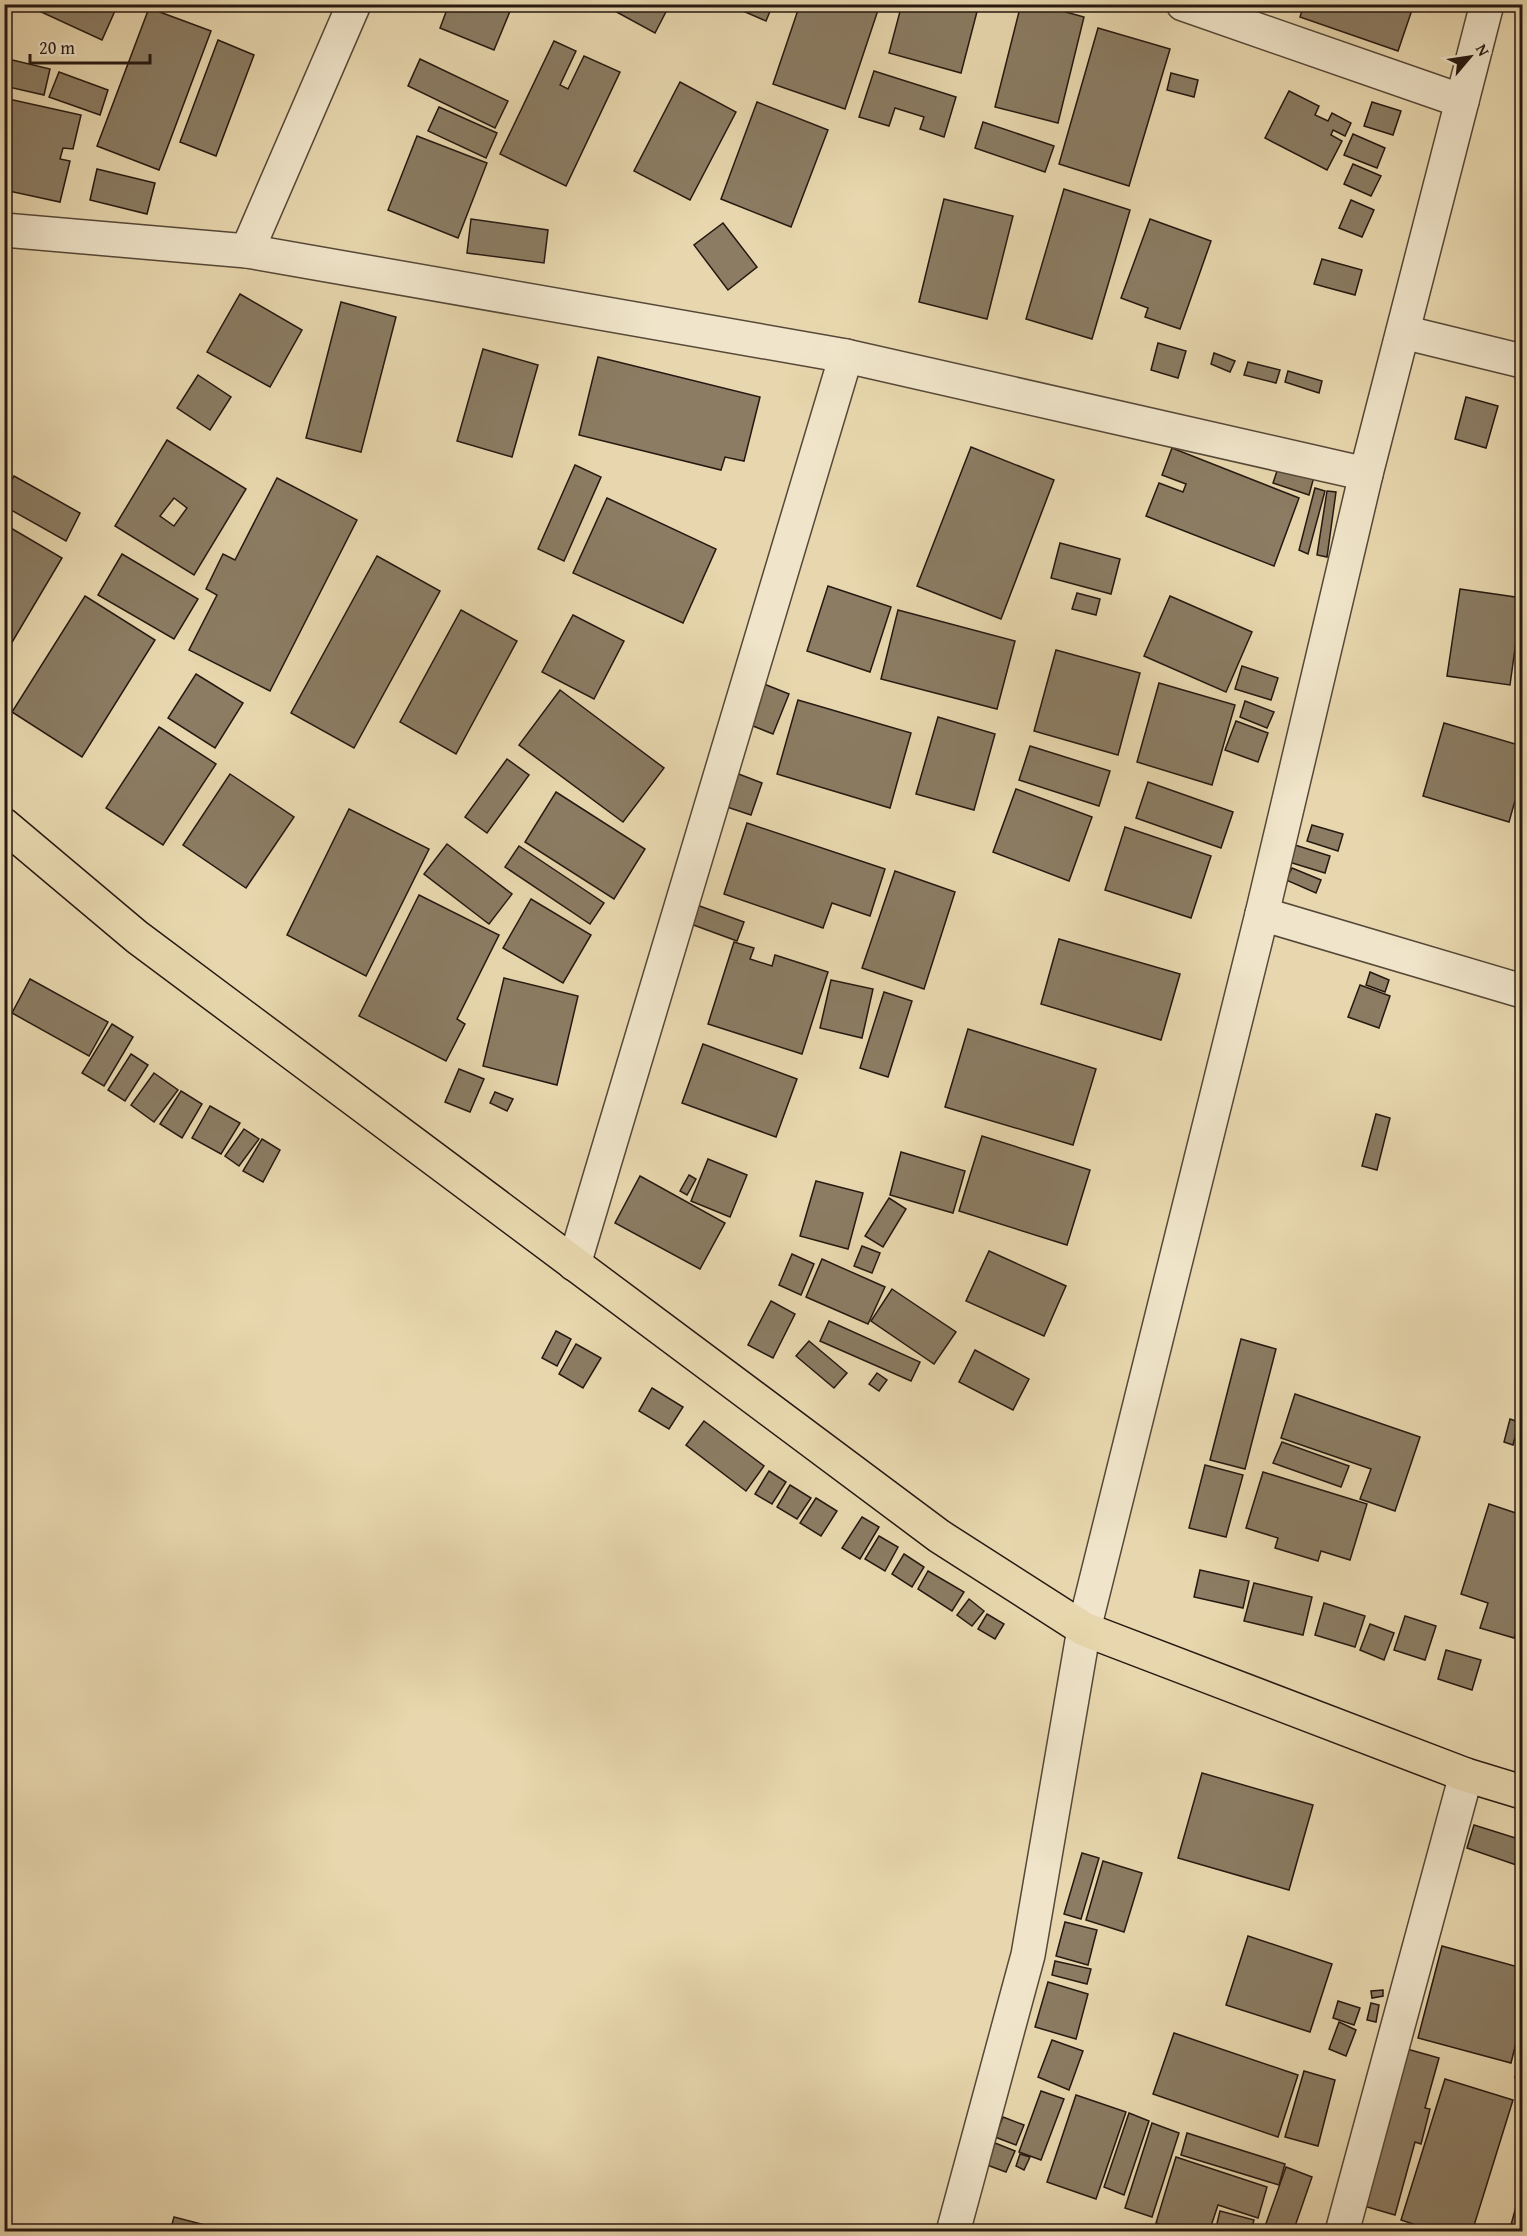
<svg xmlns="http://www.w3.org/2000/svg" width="1527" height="2236" viewBox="0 0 1527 2236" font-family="'Gentium Book Plus',serif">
<rect width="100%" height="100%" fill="#e8d7ae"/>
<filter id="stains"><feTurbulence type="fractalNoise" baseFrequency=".00333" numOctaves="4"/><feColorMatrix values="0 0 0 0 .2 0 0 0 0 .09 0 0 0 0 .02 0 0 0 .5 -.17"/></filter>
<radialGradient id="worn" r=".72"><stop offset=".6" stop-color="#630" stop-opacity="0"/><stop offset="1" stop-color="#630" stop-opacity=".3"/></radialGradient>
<g fill="#8b7c63" stroke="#261911" stroke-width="1.5" fill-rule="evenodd">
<path d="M24 4H118L102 40Z"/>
<path d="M449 4H513L494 50 440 28Z"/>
<path d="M602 4H670L655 33Z"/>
<path d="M727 4H773L766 21Z"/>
<path d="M800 4H880L845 109 773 84Z"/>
<path d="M902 4H979L961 73 889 53Z"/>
<path d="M1021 4H1037L1084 17 1058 123 995 107Z"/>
<path d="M1304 4H1414L1398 51 1300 17Z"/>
<path d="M149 8 211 31 159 170 97 146Z"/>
<path d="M1098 28 1170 49 1129 186 1059 164Z"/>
<path d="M218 40 254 55 216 156 180 142Z"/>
<path d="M554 41 576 51 560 85 568 89 584 56 620 72 566 186 500 154Z"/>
<path d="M4 58 50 69 44 95 4 86Z"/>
<path d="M420 59 508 101 495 128 408 86Z"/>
<path d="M874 71 956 97 944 137 920 129 924 117 895 108 889 126 859 117Z"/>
<path d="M59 72 108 90 100 115 49 97Z"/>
<path d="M1171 73 1198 80 1194 97 1167 90Z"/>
<path d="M680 82 736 112 690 200 634 171Z"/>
<path d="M1289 91 1319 106 1315 115 1328 121 1332 113 1351 123 1345 136 1333 130 1331 135 1342 141 1327 170 1265 138Z"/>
<path d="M4 98 81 115 73 149 63 148 60 159 70 161 60 202 4 190Z"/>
<path d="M757 102 828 130 791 227 721 199Z"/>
<path d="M1372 102 1401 111 1393 135 1364 126Z"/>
<path d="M439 107 497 133 486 158 428 131Z"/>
<path d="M983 122 1054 146 1045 172 975 148Z"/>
<path d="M1353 134 1385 148 1377 168 1344 155Z"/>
<path d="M417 136 487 163 458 238 388 210Z"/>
<path d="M1353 164 1381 176 1371 196 1344 184Z"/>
<path d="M97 169 155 183 147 214 90 200Z"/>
<path d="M1064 189 1130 210 1092 339 1026 319Z"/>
<path d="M944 199 1013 216 987 319 919 302Z"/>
<path d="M1351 200 1374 210 1362 237 1339 228Z"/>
<path d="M471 219 548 230 544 263 467 253Z"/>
<path d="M1150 219 1211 241 1180 329 1145 317 1148 308 1121 298Z"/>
<path d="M723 223 757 267 728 290 694 245Z"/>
<path d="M1322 259 1362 270 1355 295 1314 284Z"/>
<path d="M240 294 302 330 270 387 207 352Z"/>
<path d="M341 302 396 317 361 452 306 438Z"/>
<path d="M1158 343 1186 351 1178 378 1151 370Z"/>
<path d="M483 349 538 365 512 457 457 441Z"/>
<path d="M1214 353 1235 361 1230 372 1211 364Z"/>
<path d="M598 357 760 397 744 461 725 457 721 470 579 435Z"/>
<path d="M1248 362 1280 370 1276 383 1244 375Z"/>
<path d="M1521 364H1522V384L1516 383Z"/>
<path d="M1288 371 1322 381 1319 393 1285 382Z"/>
<path d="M198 375 231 397 210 430 177 408Z"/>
<path d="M1466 397 1498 406 1486 448 1455 439Z"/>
<path d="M167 440 246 489 194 575 115 526ZM174 498 187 508 174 526 160 516Z"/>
<path d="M971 447 1054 480 1001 619 917 586Z"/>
<path d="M1172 448 1299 498 1274 566 1146 516 1159 483 1183 492 1186 484 1162 475Z"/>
<path d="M1280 462 1315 473 1309 495 1273 483Z"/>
<path d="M575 465 601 477 564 561 538 549Z"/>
<path d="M14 476 80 513 66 541 4 506V494Z"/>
<path d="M277 478 357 520 270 691 189 650 217 595 206 589 223 554 235 560Z"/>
<path d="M1315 488 1325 491 1308 554 1299 550Z"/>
<path d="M1327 491 1336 492 1327 557 1317 555Z"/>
<path d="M607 498 716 549 683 623 573 573Z"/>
<path d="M4 524 62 558 11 644 4 640Z"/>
<path d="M1060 543 1120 559 1111 594 1051 578Z"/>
<path d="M122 554 198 599 174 639 98 595Z"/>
<path d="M377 556 440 591 354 748 291 713Z"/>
<path d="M828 586 891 607 870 672 807 651Z"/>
<path d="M1460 589 1522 598 1510 685 1447 676Z"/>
<path d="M1077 593 1100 599 1096 615 1072 609Z"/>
<path d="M85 596 155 640 82 757 12 712Z"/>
<path d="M1170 596 1252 632 1226 692 1144 656Z"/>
<path d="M461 610 517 641 456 754 400 722Z"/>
<path d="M898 610 1015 641 997 709 881 679Z"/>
<path d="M573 615 624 641 594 699 542 672Z"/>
<path d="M1056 650 1140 673 1118 755 1034 731Z"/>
<path d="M1242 666 1278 678 1271 700 1235 689Z"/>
<path d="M196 674 243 703 215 748 168 718Z"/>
<path d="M1159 683 1235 705 1212 785 1137 762Z"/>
<path d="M764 684 789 694 773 734 748 724Z"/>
<path d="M560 690 664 768 623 822 519 745Z"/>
<path d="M798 700 911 733 890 808 777 774Z"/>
<path d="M1245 701 1274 712 1267 728 1240 717Z"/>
<path d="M938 717 995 734 974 810 916 794Z"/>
<path d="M1236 721 1268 733 1258 762 1225 750Z"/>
<path d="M1444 723 1522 746V776L1509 822 1423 796Z"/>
<path d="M159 727 216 764 163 845 106 808Z"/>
<path d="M1030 746 1110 771 1099 806 1019 780Z"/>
<path d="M507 759 529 775 487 833 465 817Z"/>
<path d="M736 773 762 783 751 815 724 806Z"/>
<path d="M230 774 294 817 246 888 183 845Z"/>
<path d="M1148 782 1233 812 1221 848 1136 818Z"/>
<path d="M1016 789 1092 817 1069 881 993 852Z"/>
<path d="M556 792 645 849 614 899 525 842Z"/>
<path d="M349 809 429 849 366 976 287 935Z"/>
<path d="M747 823 885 869 870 916 832 903 823 928 724 894Z"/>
<path d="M1312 825 1343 834 1338 851 1307 841Z"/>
<path d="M1125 827 1211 856 1191 918 1105 890Z"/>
<path d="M447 844 512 894 489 924 424 874Z"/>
<path d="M1295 845 1330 856 1325 873 1289 862Z"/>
<path d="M519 846 604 903 590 924 505 867Z"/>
<path d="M1292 868 1321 880 1316 893 1286 880Z"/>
<path d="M895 871 955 892 924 989 862 968Z"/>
<path d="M419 895 499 935 457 1019 465 1024 446 1061 359 1016Z"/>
<path d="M531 899 591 935 563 983 503 948Z"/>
<path d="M694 904 744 922 737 941 688 923Z"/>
<path d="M1059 939 1180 974 1161 1040 1041 1004Z"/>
<path d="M734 942 754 948 750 959 772 966 775 955 828 972 802 1054 708 1024Z"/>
<path d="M1370 972 1389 980 1385 992 1366 985Z"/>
<path d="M504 978 578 996 557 1085 483 1066Z"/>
<path d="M30 979 108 1022 89 1056 12 1013Z"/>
<path d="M831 980 873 989 862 1038 820 1028Z"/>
<path d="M1360 985 1390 996 1379 1028 1348 1017Z"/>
<path d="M884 992 912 1001 888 1077 860 1068Z"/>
<path d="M112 1024 133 1037 104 1086 82 1073Z"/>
<path d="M968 1029 1096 1069 1073 1145 945 1107Z"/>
<path d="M703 1044 797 1079 776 1137 682 1103Z"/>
<path d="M131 1054 148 1065 125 1101 108 1090Z"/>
<path d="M459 1069 484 1079 470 1112 445 1102Z"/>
<path d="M154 1073 178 1090 154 1122 131 1105Z"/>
<path d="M181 1091 202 1104 182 1138 160 1124Z"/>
<path d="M495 1092 513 1099 507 1111 490 1103Z"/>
<path d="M210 1106 240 1123 221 1154 192 1138Z"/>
<path d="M1376 1114 1390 1118 1377 1170 1362 1166Z"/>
<path d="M244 1129 259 1139 239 1166 225 1156Z"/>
<path d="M982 1136 1090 1170 1067 1245 959 1211Z"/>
<path d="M262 1139 280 1150 263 1182 243 1171Z"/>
<path d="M901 1152 965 1171 953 1213 890 1195Z"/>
<path d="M708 1159 747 1175 730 1217 691 1201Z"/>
<path d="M689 1175 696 1179 687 1195 680 1191Z"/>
<path d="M640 1176 725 1223 700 1269 615 1223Z"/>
<path d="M816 1181 863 1193 848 1249 800 1236Z"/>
<path d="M889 1198 906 1209 883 1247 865 1236Z"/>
<path d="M862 1246 880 1253 872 1273 854 1266Z"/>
<path d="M989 1251 1066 1286 1044 1336 966 1301Z"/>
<path d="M792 1254 814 1264 801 1295 779 1285Z"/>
<path d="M822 1259 885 1287 868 1324 806 1297Z"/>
<path d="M892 1289 956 1332 934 1364 871 1321Z"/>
<path d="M771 1301 795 1314 773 1358 748 1345Z"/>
<path d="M829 1321 920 1362 911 1381 820 1341Z"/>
<path d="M556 1331 571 1339 557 1366 542 1358Z"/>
<path d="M1241 1339 1276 1349 1245 1469 1210 1460Z"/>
<path d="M809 1341 847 1373 834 1388 796 1356Z"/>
<path d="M576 1344 601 1358 583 1388 559 1374Z"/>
<path d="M975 1350 1029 1379 1013 1410 959 1382Z"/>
<path d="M877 1373 887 1380 879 1391 869 1384Z"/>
<path d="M652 1388 683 1407 669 1429 639 1411Z"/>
<path d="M1295 1394 1420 1437 1395 1511 1360 1499 1371 1469 1281 1438Z"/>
<path d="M1510 1419 1519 1422 1513 1445 1504 1442Z"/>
<path d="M704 1421 764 1466 746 1491 686 1445Z"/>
<path d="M1282 1442 1349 1466 1341 1487 1273 1463Z"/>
<path d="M1205 1465 1243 1475 1226 1537 1189 1528Z"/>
<path d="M769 1471 786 1482 772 1504 755 1494Z"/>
<path d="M1263 1472 1367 1504 1350 1560 1321 1551 1318 1561 1275 1548 1278 1538 1246 1528Z"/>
<path d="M1522 1481V1504L1517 1503Z"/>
<path d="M790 1485 811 1498 797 1519 777 1507Z"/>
<path d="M816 1498 837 1511 821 1536 800 1523Z"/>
<path d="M1489 1504 1522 1515V1616L1514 1638 1480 1628 1488 1603 1461 1594Z"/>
<path d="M862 1517 879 1527 860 1559 842 1548Z"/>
<path d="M879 1536 898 1547 885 1571 865 1559Z"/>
<path d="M904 1554 924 1567 912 1587 892 1574Z"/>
<path d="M1200 1570 1249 1581 1243 1608 1194 1597Z"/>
<path d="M928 1571 964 1592 952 1611 918 1589Z"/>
<path d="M1254 1583 1312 1597 1303 1635 1244 1621Z"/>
<path d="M969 1599 984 1611 972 1626 957 1615Z"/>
<path d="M1324 1603 1365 1616 1355 1647 1315 1635Z"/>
<path d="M987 1614 1004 1624 995 1639 978 1629Z"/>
<path d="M1405 1616 1436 1626 1425 1660 1394 1650Z"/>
<path d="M1370 1624 1394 1633 1384 1660 1360 1650Z"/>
<path d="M1446 1650 1481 1660 1472 1690 1438 1679Z"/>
<path d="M1202 1773 1313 1805 1289 1890 1178 1858Z"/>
<path d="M1474 1825 1522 1840V1867L1467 1848Z"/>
<path d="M1082 1853 1099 1858 1081 1919 1064 1914Z"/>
<path d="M1103 1861 1142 1873 1124 1932 1086 1920Z"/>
<path d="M1065 1922 1097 1930 1088 1965 1056 1956Z"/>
<path d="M1248 1936 1332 1964 1310 2032 1226 2005Z"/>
<path d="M1442 1946 1522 1968V2019L1511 2063 1418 2038Z"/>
<path d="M1055 1961 1091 1969 1087 1984 1052 1975Z"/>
<path d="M1048 1982 1088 1994 1076 2039 1035 2027Z"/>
<path d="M1383 1990V1996L1372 1998 1371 1991Z"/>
<path d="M1338 2001 1360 2008 1354 2025 1333 2018Z"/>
<path d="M1371 2003 1379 2005 1376 2022 1367 2020Z"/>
<path d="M1339 2022 1356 2030 1346 2056 1329 2049Z"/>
<path d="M1174 2033 1298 2075 1278 2137 1153 2094Z"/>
<path d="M1052 2040 1083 2051 1069 2090 1038 2077Z"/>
<path d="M1400 2047 1439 2058 1425 2108 1430 2109 1421 2144 1415 2142 1395 2215 1357 2204Z"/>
<path d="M1522 2047V2080L1515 2078Z"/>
<path d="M1304 2071 1335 2080 1318 2146 1285 2137Z"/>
<path d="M1445 2079 1513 2100 1472 2232H1437L1401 2220Z"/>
<path d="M1041 2091 1064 2099 1041 2160 1019 2152Z"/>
<path d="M1076 2095 1126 2112 1096 2199 1047 2182Z"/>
<path d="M1129 2113 1149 2121 1124 2195 1104 2187Z"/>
<path d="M1003 2117 1024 2125 1016 2145 995 2137Z"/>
<path d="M1152 2123 1179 2133 1152 2217 1125 2208Z"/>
<path d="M1187 2133 1285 2164 1279 2185 1181 2155Z"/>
<path d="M995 2143 1015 2151 1006 2172 987 2165Z"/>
<path d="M1020 2154 1030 2157 1024 2170 1016 2166Z"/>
<path d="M1176 2157 1267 2187 1258 2218 1218 2205 1209 2232H1181L1156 2223Z"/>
<path d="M1286 2167 1312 2177 1293 2232H1263Z"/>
<path d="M1522 2185V2232H1509Z"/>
<path d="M1220 2211 1254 2220 1251 2232H1215Z"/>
<path d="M174 2217 232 2232H170Z"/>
</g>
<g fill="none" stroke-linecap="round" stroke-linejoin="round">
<g stroke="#564838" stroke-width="36">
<g id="minor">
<path d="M1183 4 1462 101"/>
<path d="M4 230 247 251 846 356 1366 474"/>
<path d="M247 251 354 4"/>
<path d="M1403 332 1522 361"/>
<path d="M1262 914 1522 991"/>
<path d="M574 1264 846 356"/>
<path d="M953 2232 1028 1955 1084 1629 1262 914 1366 474 1487 4"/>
<path d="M1342 2232 1466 1775"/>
</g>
</g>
<g stroke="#261911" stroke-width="36">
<path id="major" d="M4 825 137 937 939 1536 1084 1629 1466 1775 1522 1792"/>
</g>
<use href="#minor" stroke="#f0e5ca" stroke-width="33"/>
<use href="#major" stroke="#e8d7ae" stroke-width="33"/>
</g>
<rect width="1527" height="2236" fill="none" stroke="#e8d7ae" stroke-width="24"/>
<rect x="6" y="6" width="1515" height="2224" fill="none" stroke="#261911" stroke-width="3"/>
<rect x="12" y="12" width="1503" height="2212" fill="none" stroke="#261911" stroke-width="1.5"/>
<g transform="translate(1470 57) rotate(61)" stroke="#f0e5ca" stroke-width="4.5" paint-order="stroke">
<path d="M0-4.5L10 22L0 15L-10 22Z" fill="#261911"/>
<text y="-9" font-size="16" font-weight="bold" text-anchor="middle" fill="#261911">N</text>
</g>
<path d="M30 54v9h120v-9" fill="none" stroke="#261911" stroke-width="3"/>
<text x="39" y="54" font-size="18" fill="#261911" stroke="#f0e5ca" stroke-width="4.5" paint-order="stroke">20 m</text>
<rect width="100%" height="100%" filter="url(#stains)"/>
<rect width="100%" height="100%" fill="url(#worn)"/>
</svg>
